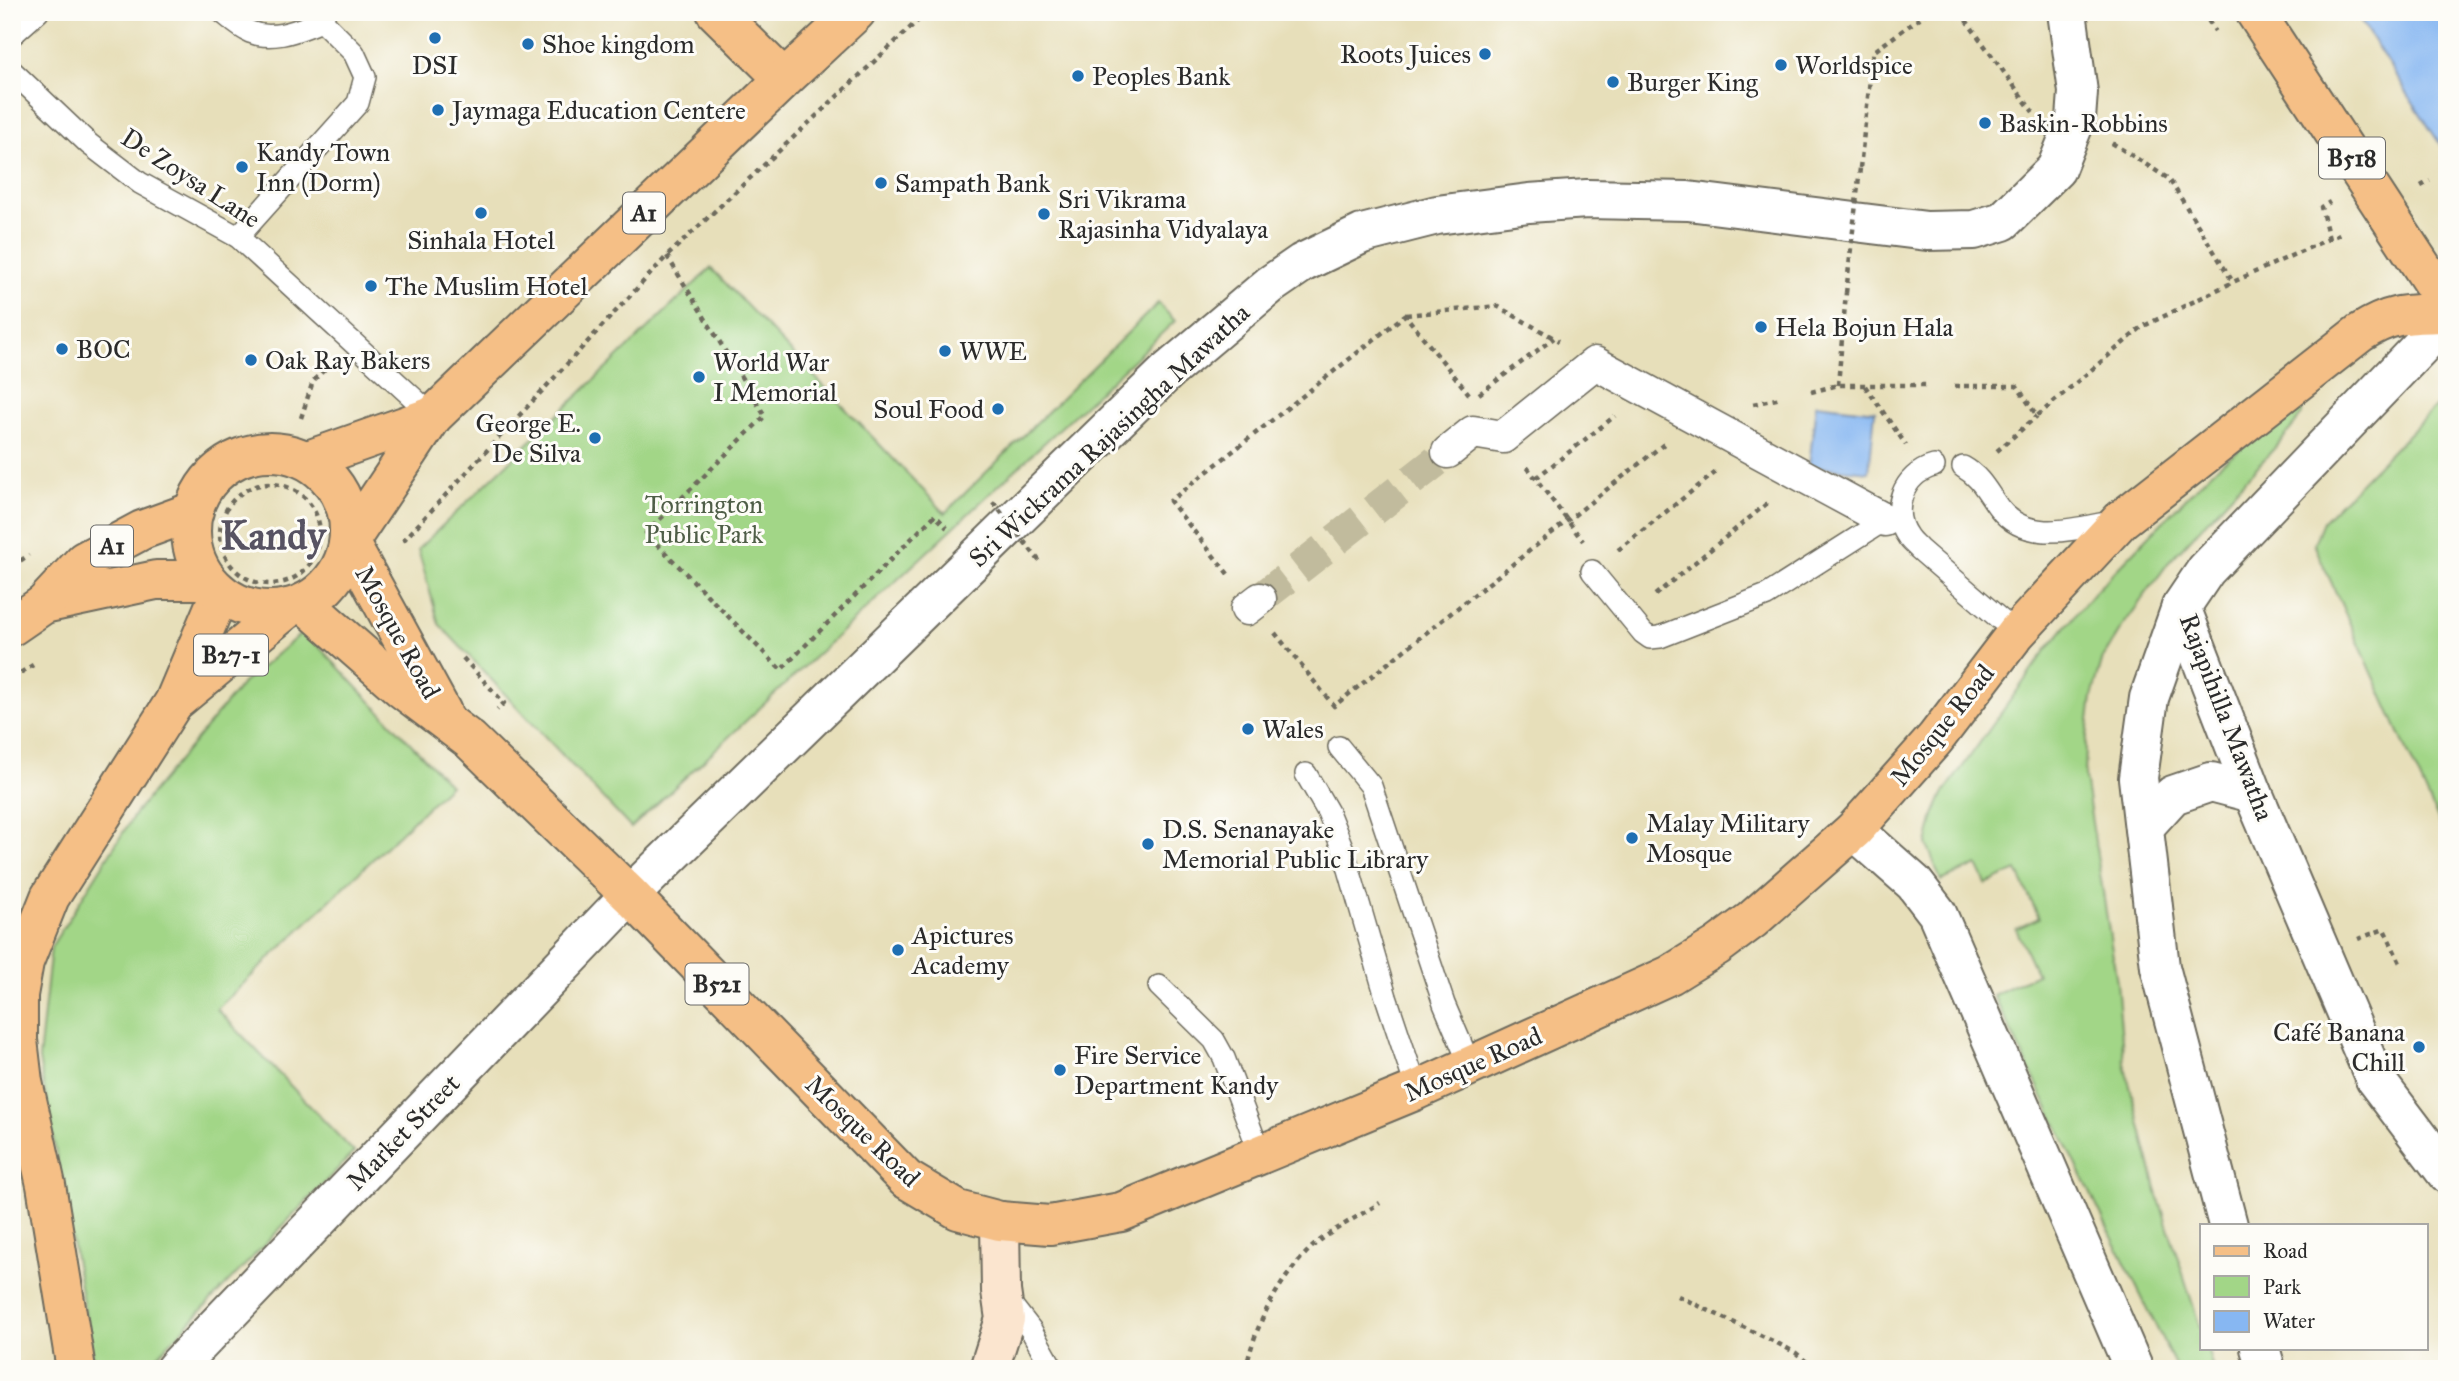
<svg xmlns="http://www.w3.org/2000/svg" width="2459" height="1381" viewBox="0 0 2459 1381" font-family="'IM FELL Great Primer',serif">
<rect width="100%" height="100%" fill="#fdfcf7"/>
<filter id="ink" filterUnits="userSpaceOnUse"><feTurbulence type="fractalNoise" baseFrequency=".0143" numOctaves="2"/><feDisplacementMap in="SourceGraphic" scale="14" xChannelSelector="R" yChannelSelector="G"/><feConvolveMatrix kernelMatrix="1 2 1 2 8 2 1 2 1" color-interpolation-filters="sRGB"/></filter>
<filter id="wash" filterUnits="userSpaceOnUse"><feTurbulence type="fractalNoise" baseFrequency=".00686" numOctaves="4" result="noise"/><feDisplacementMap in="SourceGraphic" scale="28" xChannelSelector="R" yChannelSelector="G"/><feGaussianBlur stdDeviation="1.57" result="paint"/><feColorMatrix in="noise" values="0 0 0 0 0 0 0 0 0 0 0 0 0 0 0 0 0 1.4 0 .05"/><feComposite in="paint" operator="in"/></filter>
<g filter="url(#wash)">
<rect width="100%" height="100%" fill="#e7dfba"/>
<g fill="#a2d687" stroke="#668059" stroke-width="2">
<path d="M711 268 945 513 1158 303 1175 321 631 828 439 624 418 549Z"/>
<path d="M2447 395V839L2314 544 2323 521Z"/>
<path d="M2302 400V415L2282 440 2169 562 2122 627 2103 658 2092 697 2086 744 2085 778 2117 982 2124 1063 2158 1196 2202 1333V1348H2207L2213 1369H2177L1993 995 2037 974 2016 929 2039 918 2017 870 1986 884 1977 865 1941 881 1927 844 1934 815 1943 794 2047 649 2093 594 2212 471Z"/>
<path d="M304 631 450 785 217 1009 354 1152 145 1369H95L39 1059 51 947 136 812 242 684Z"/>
</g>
<g fill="#87b7f2" stroke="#59718e" stroke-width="2">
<path d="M2355 12H2447V155Z"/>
<path d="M1816 404 1875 411 1869 472 1809 466Z"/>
</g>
</g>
<g filter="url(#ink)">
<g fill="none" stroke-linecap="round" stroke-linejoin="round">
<path stroke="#c1bb9d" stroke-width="32" stroke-dasharray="32 16" stroke-linecap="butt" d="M1260 599 1448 452"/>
<g stroke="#6d6a5d" stroke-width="24">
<g id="service">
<path d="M222 12C231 19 240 28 250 32 274 42 300 29 322 21L325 12"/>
<path d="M12 35 38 12"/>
<path d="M12 71 89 144 140 183 238 237 433 416"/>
<path d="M238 237 358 103 365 77 354 53 322 21"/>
<path d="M1934 466C1903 474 1889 511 1908 537 1911 542 1916 545 1919 549L2016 633"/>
<path d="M1963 467C1981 477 1987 492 1999 508 2027 545 2077 528 2115 521"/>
<path d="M1592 571 1643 633 1650 638 1660 637 1767 595 1899 511"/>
<path d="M1339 747 1371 786 1444 1004 1470 1065"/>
<path d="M1306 774 1328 812 1344 852 1386 997 1417 1090"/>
<path d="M1159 986 1214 1040 1224 1058 1261 1156"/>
<path d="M1006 1298 1031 1330 1053 1369"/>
</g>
</g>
<g stroke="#6d6a5d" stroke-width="35">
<g id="pedestrian">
<path d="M1448 452 1473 432 1503 437 1595 363 1885 520"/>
<path d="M1247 609 1260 599"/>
</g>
</g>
<g stroke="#6d6a5d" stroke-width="42">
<g id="minor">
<path d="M2181 607 2253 793 2375 1079 2447 1174"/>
<path d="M1854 830 1914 883 1937 913 2134 1369"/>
</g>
</g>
<g stroke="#6d6a5d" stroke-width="42">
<g id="tertiary">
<path d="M2144 827 2173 795 2211 782 2253 793"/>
<path d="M2228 1225 2160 967 2138 778 2149 698 2181 607 2206 570 2447 319"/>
<path d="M2260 1348 2266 1369"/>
<path d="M175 1369 630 895 1167 372 1270 285 1302 263 1362 234 1437 215 1529 203 1587 199 1688 201 1927 231 1974 230 2003 221 2056 169 2076 119 2078 92 2067 12"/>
</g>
</g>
<g stroke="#6d6a5d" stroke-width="42">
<path id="secondary" d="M989 1369 1005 1319 1001 1291 1000 1221"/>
</g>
<g stroke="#6d6a5d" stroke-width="42">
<g id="primary">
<path d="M716 12 784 79"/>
<path d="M2255 12 2447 305"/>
<path d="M349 542 442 712"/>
<path d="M304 603 401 688 470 740 630 895 906 1179 958 1210 1000 1221 1050 1225 1121 1212 1417 1090 1670 975 1717 946 1752 920 1854 830 1935 739 2016 633 2121 520 2360 333C2393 312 2409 314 2447 313"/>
<path d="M178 699 288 608"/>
<path d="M76 1369 46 1185 23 1082 18 1040V995L24 962 50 897 174 702 220 593"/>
</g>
</g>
<g stroke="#6d6a5d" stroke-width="42">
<g id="trunk">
<circle cx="270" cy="531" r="79"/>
<path d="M308 460 433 416"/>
<path d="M349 542 433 416 784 79 856 12"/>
<path d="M44 604 156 580H207"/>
<path d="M12 626 44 604 84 561 142 530 194 511"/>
</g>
</g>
<g stroke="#6d6a5d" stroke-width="4.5" stroke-dasharray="5 5" stroke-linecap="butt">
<path d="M1960 12 2033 112"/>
<path d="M2203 12 2215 31"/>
<path d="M2112 143 2169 179 2233 282"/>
<path d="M1860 168 1873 52 1928 12"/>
<path d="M2421 186 2430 181"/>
<path d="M2329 239 2321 207 2330 202"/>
<path d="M667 256 765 416 646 533 781 670 935 515 947 528"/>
<path d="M1406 315 1497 306 1559 341"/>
<path d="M1838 385 1846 293"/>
<path d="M1865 386 1906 445"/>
<path d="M1954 386H2017L2037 416 2142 327 2233 282 2344 232"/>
<path d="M1811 392 1838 385H1927"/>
<path d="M1479 394 1554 338"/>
<path d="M1753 404 1781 398"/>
<path d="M301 418 313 381 329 365"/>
<path d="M1997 451 2037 416"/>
<path d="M1527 467 1583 541"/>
<path d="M1536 478 1615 416"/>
<circle cx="270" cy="534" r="50"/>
<path d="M403 541 667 256 927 12"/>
<path d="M1618 550 1716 472"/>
<path d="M12 566 29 555"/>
<path d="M1228 574 1170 501 1405 315 1469 394"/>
<path d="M1655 595 1770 501"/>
<path d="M1275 633 1334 706 1664 444"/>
<path d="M463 658 504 703 497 710"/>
<path d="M12 678 33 665"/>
<path d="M2358 939 2384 929 2400 963"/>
<path d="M1678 1296 1779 1344 1796 1353 1815 1369"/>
<path d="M1246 1369C1255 1324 1279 1279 1312 1247 1330 1231 1359 1216 1380 1203"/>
</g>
<use href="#service" stroke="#fff" stroke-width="21"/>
<use href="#pedestrian" stroke="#fff" stroke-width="32"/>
<use href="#minor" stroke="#fff" stroke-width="38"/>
<use href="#tertiary" stroke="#fff" stroke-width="38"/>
<use href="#secondary" stroke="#fbe5cf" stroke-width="38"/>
<use href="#primary" stroke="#f5bf86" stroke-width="38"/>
<use href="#trunk" stroke="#f5bf86" stroke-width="38"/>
<g stroke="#6d6a5d" stroke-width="4.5" stroke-dasharray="5 5" stroke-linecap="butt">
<path d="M1846 293 1860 168"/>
<path d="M993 502 1041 563"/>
</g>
</g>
</g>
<g fill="#1f6fb2" stroke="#fdfcf7" stroke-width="2.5">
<circle cx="435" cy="38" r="7"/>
<circle cx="528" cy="44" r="7"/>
<circle cx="1485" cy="54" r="7"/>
<circle cx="1781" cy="65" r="7"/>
<circle cx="1078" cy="76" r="7"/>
<circle cx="1613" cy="82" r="7"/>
<circle cx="438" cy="110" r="7"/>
<circle cx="1985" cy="123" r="7"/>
<circle cx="242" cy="167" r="7"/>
<circle cx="881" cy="183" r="7"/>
<circle cx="481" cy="213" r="7"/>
<circle cx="1044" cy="214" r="7"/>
<circle cx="371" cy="286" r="7"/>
<circle cx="1761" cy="327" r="7"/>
<circle cx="62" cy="349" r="7"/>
<circle cx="945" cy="351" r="7"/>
<circle cx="251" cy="360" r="7"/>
<circle cx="699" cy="377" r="7"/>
<circle cx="998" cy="409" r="7"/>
<circle cx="595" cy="438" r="7"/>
<circle cx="1248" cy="729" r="7"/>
<circle cx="1632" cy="838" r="7"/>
<circle cx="1148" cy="844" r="7"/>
<circle cx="898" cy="950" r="7"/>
<circle cx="2419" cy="1047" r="7"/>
<circle cx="1060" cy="1070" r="7"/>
</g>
<g text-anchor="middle" stroke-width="6" stroke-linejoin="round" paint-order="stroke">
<g fill="#fdfcf7" stroke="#6a6a68" stroke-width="2">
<rect x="2319" y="137.5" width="66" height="41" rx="5"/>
<rect x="623" y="192.5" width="42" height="41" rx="5"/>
<rect x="91" y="525.5" width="42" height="41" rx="5"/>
<rect x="194" y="634.5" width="74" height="41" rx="5"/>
<rect x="685.5" y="963.5" width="63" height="41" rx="5"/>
</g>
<g font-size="24" font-weight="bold" fill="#2b2b2b">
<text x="2352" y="166">B518</text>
<text x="644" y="221">A1</text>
<text x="112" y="554">A1</text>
<text x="231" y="663">B27-1</text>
<text x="717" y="992">B521</text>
</g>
<g font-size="26" fill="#2b2b2b" stroke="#fdfcf7" text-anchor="start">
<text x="542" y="53">Shoe kingdom</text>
<text x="1471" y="63" text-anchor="end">Roots Juices</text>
<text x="435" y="74" text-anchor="middle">DSI</text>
<text x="1795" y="74">Worldspice</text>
<text x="1092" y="85">Peoples Bank</text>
<text x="1627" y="91">Burger King</text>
<text x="452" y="119">Jaymaga Education Centere</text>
<text x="1999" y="132">Baskin-Robbins</text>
<text x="256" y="161">Kandy Town<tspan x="256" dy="30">Inn (Dorm)</tspan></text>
<text x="895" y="192">Sampath Bank</text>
<text x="1058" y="208">Sri Vikrama<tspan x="1058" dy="30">Rajasinha Vidyalaya</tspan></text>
<text x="481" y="249" text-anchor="middle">Sinhala Hotel</text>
<text x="385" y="295">The Muslim Hotel</text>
<text x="1775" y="336">Hela Bojun Hala</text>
<text x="76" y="358">BOC</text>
<text x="959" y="360">WWE</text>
<text x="265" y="369">Oak Ray Bakers</text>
<text x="713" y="371">World War<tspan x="713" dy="30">I Memorial</tspan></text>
<text x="984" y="418" text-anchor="end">Soul Food</text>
<text x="581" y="432" text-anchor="end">George E.<tspan x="581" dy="30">De Silva</tspan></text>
<text x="1262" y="738">Wales</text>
<text x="1646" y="832">Malay Military<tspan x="1646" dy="30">Mosque</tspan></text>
<text x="1162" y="838">D.S. Senanayake<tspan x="1162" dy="30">Memorial Public Library</tspan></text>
<text x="912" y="944">Apictures<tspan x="912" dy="30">Academy</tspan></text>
<text x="2405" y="1041" text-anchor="end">Café Banana<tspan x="2405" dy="30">Chill</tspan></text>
<text x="1074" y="1064">Fire Service<tspan x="1074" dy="30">Department Kandy</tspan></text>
</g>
<g font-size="26" fill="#2b2b2b" stroke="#fdfcf7">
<text transform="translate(191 178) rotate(33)" y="9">De Zoysa Lane</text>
<text transform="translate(1109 435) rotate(-43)" y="9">Sri Wickrama Rajasingha Mawatha</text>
<text transform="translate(398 632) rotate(61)" y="9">Mosque Road</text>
<text transform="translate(2227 717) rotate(69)" y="9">Rajapihilla Mawatha</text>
<text transform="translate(1942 725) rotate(-51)" y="9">Mosque Road</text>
<text transform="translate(1473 1064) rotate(-24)" y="9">Mosque Road</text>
<text transform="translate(863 1131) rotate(44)" y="9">Mosque Road</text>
<text transform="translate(403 1132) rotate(-46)" y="9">Market Street</text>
</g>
<g font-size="26" fill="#4f5e47" stroke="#fdfcf7">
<text x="704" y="513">Torrington<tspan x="704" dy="30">Public Park</tspan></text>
</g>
<g font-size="40" font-weight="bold" fill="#575362" stroke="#fdfcf7">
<text x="273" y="549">Kandy</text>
</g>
</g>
<rect width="2459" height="1381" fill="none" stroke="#fdfcf7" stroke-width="42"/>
<rect x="2200" y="1224" width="228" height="126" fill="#fdfcf7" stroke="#a9a8a5" stroke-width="2"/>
<rect x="2214" y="1246" width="35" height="10" fill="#f5bf86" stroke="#a9a8a5" stroke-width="2"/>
<text x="2263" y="1258" font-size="21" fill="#2b2b2b">Road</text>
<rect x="2214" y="1276" width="35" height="21" fill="#a2d687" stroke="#a9a8a5" stroke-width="2"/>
<text x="2263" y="1294" font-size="21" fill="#2b2b2b">Park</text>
<rect x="2214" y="1311" width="35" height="21" fill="#87b7f2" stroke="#a9a8a5" stroke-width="2"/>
<text x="2263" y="1328" font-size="21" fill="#2b2b2b">Water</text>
</svg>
